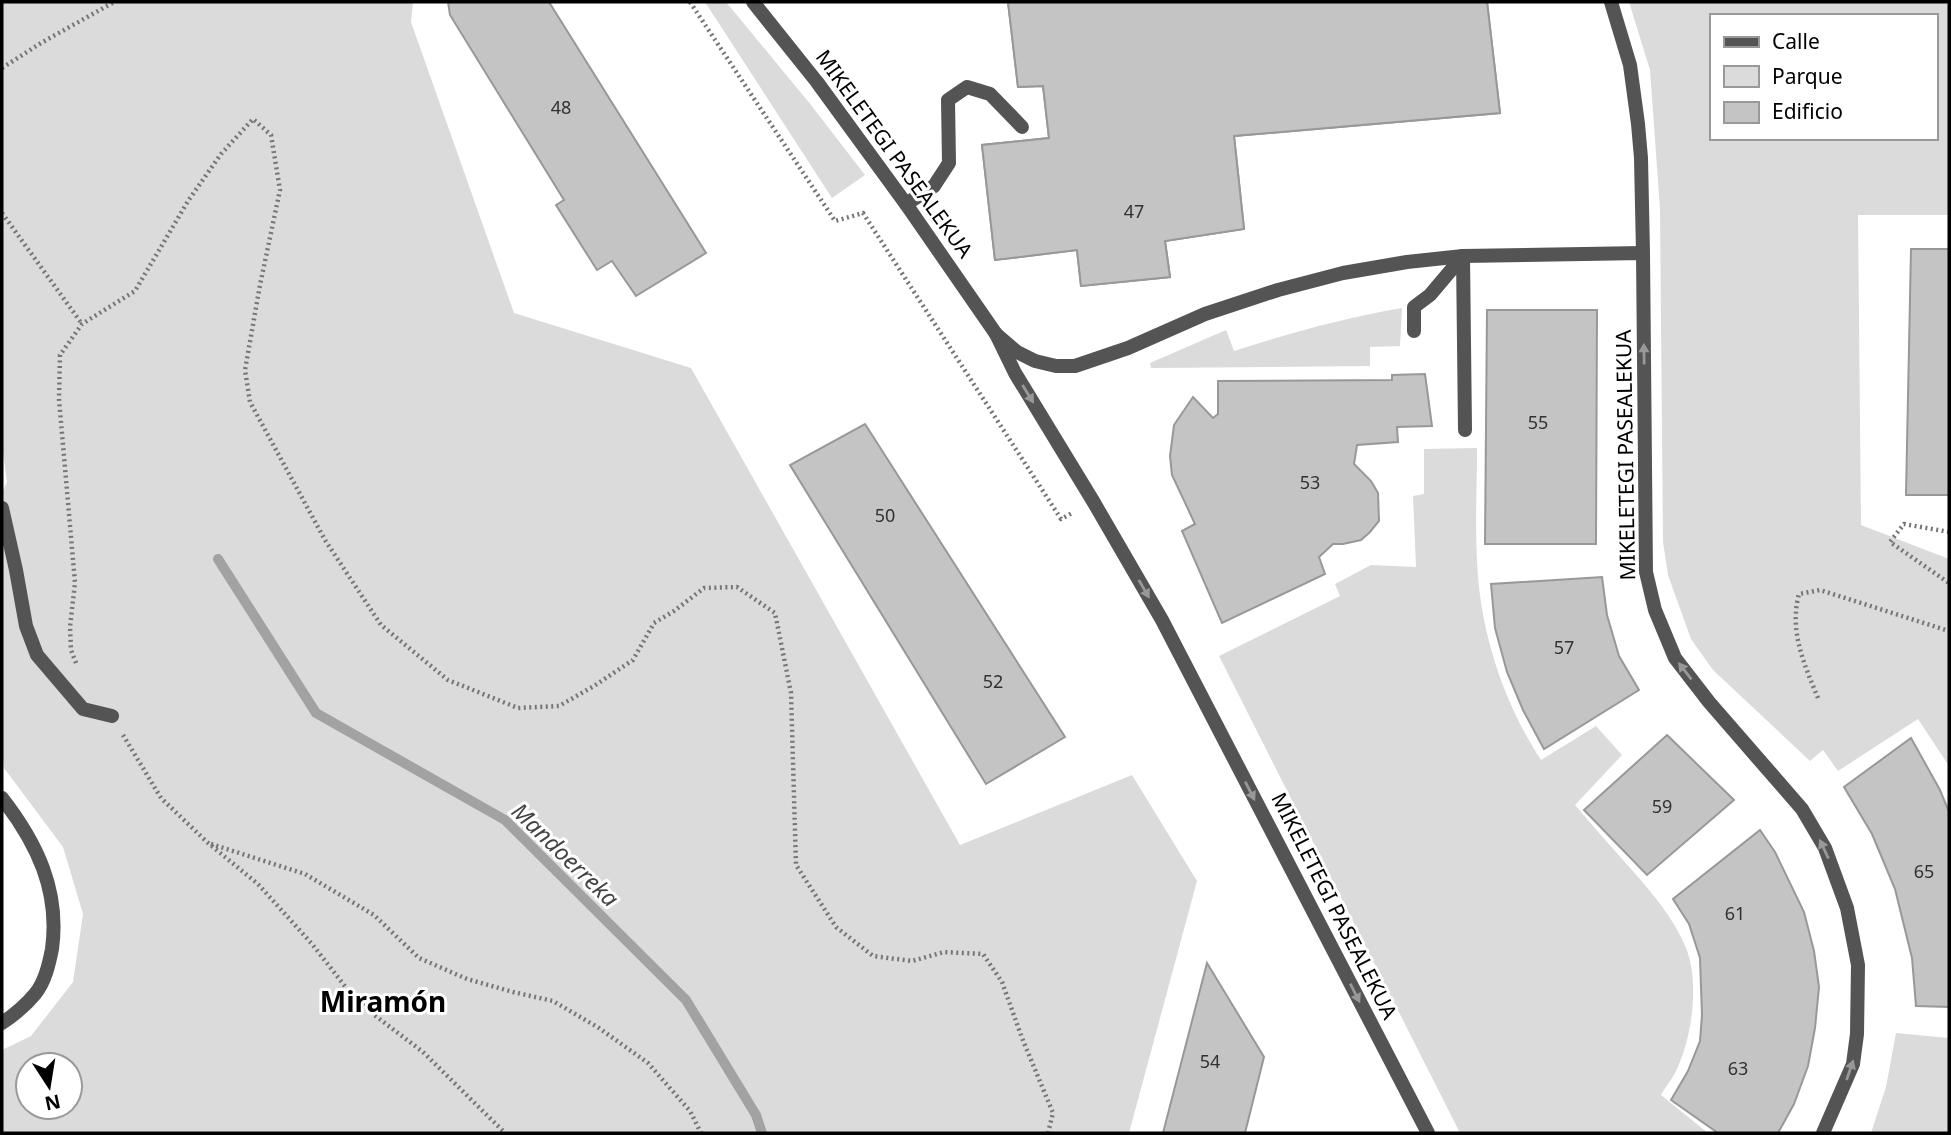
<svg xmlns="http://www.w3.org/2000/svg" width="1951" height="1135" viewBox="0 0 1951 1135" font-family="'Noto Sans',sans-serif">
<rect width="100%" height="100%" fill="#fff"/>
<g fill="#dbdbdb" fill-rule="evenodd">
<path d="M2 2H413L411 22 514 313 691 368 960 845 1132 775 1197 881 1129 1133H2V1050L31 1036 73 982 83 914 63 847 4 768 2 743V493L7 482 2 444ZM28 1065H70V1107H28Z"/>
<path d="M705 2H726L811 105 865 175 832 198Z"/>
<path d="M1629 2H1949V215H1858L1861 525 1949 559V766L1918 719 1838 771 1823 750 1810 761 1713 670 1691 639 1668 575 1663 542 1660 209 1650 70ZM1711 16H1935V138H1711Z"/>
<path d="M1402 308 1400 346 1370 347V366L1151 368 1150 363 1226 330 1234 351C1290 333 1344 318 1402 308Z"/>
<path d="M1477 448C1477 486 1475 524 1477 561 1480 631 1503 702 1541 760L1596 726 1622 755 1575 805C1593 826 1612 848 1631 869 1652 893 1674 918 1686 948 1700 982 1692 1040 1675 1073 1671 1080 1665 1088 1661 1095L1708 1133H1460L1219 656 1340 596 1335 584 1371 565 1416 567 1413 496 1424 494V449Z"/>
<path d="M1896 1033 1949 1038V1133H1871L1886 1087Z"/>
</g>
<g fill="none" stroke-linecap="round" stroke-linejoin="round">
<path stroke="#a2a2a2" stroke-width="10" d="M218 559 316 713 505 820 686 1000 756 1115 762 1133"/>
</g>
<g fill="#c4c4c4" stroke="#989898" stroke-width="2">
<path d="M448 2H549L706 253 636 296 612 261 597 270 556 205 564 200 450 15Z"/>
<path d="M1008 2H1063L1071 79 1168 68 1161 2H1229L1235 69 1300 63 1294 2H1487L1500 113 1234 136 1244 229 1165 241 1170 277 1081 286 1077 250 995 260 982 145 1049 138 1043 86 1018 87Z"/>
<path d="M1008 2H1487L1500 113 1234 136 1244 229 1165 241 1170 277 1081 286 1077 250 995 260 982 145 1049 138 1043 86 1018 87Z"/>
<path d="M1911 249H1949V495H1906Z"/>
<path d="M1487 310H1597L1596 544H1485Z"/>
<path d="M1425 374 1432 426 1397 427 1398 442 1357 445 1354 464 1371 481 1378 493 1379 521 1370 532 1361 540 1343 544H1333L1319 557 1325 574 1222 623 1182 531 1195 524 1172 475 1170 456 1174 425 1193 397 1213 418 1218 414V381L1392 380V375Z"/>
<path d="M865 424 1065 737 986 784 790 465Z"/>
<path d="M1602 577 1607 615 1619 656 1639 690 1544 749 1523 710 1507 672 1495 628 1491 584Z"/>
<path d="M1667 735 1734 800 1647 875 1584 810Z"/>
<path d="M1911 738 1940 790 1949 812V1007L1916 1006 1912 958 1895 889 1872 834 1844 787Z"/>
<path d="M1760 830 1775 852 1804 912 1814 951 1819 987 1815 1028 1808 1066 1794 1104 1778 1133H1718L1671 1100 1688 1071 1700 1041 1702 1015 1700 958 1689 924 1673 899Z"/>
<path d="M1207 963 1264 1057 1245 1133H1163Z"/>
</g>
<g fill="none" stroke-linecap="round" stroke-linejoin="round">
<g stroke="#767676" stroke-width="4.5" stroke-dasharray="2 3.5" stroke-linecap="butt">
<path d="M690 2 835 221 863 213 1061 519 1074 512"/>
<path d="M2 68 41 43 114 2"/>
<path d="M2 213 82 324"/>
<path d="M1949 532 1904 524 1890 542 1949 583"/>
<path d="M76 663 71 650 70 627 75 583 59 399 60 355 82 324 135 291 188 201 221 154 253 119 271 135 280 190 260 285 245 370 250 402 325 540 381 625 448 680 518 708 559 706 594 686 633 660 654 623 674 611 704 588 737 587 775 613 791 693 796 865 836 927 873 956 912 961 944 952 983 954 1002 982 1022 1038 1053 1113 1048 1133"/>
<path d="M1818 698C1804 664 1789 631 1799 594L1820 590 1949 631"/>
<path d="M123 735 161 798 207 842 258 884 312 944 351 994 369 1011 423 1052 505 1133"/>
<path d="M211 844 305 874 374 915 419 958 467 979 513 992 553 1001 599 1028 648 1063 690 1111 701 1133"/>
</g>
<g stroke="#545454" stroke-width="14">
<path d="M1611 2 1630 65 1638 124 1641 158 1643 253"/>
<path d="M906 204 934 186 949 163 948 100 967 87 990 94 1022 127"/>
<path d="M1463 256 1465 430"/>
<path d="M1414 331V307L1430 295 1463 256"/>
<path d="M2 508 16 570 26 626 37 655 83 709 112 716"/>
</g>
<g stroke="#545454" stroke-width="14">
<path d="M753 2 817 82 906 204 996 334 1015 373 1093 501 1162 620 1428 1133"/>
<path d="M996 334 1017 352 1035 361 1056 366H1075L1128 348 1205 314 1278 290 1343 273 1407 262 1463 256 1643 253 1646 572 1655 610 1675 658 1709 702 1802 809 1825 848 1847 908 1858 965 1857 1034 1853 1064 1823 1133"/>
<path d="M2 798C37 843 60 891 52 949 49 964 45 982 35 994 26 1005 14 1015 2 1023"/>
</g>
</g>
<defs><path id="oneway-solid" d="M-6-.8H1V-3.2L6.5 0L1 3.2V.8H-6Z" transform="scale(1.75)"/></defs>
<g fill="#989898">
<use href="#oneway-solid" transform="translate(1644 354) rotate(-91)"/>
<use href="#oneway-solid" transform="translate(1028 394) rotate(58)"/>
<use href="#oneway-solid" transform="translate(1144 589) rotate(60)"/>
<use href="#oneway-solid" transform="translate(1685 671) rotate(-128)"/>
<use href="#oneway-solid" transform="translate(1250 791) rotate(63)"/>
<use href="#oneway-solid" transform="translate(1824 849) rotate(-115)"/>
<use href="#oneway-solid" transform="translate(1355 993) rotate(63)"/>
<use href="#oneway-solid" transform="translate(1850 1070) rotate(-71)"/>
</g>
<g text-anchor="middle" stroke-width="6" stroke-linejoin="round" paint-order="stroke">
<g font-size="18" fill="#313131">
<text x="561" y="114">48</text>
<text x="1134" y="218">47</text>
<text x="1538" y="429">55</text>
<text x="1310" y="489">53</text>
<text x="885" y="522">50</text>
<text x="1564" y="654">57</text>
<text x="993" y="688">52</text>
<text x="1662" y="813">59</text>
<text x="1924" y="878">65</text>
<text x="1735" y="920">61</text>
<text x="1210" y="1068">54</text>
<text x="1738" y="1075">63</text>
</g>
<g font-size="21" fill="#000" stroke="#fff">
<text transform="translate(894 154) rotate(54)" y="7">MIKELETEGI PASEALEKUA</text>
<text transform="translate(1626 455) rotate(-91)" y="7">MIKELETEGI PASEALEKUA</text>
<text transform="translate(1334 906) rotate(63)" y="7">MIKELETEGI PASEALEKUA</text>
</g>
<g font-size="23" font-style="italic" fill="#434343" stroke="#fff">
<text transform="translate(565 855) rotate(44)" y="8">Mandoerreka</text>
</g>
<g font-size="28" font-weight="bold" fill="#000" stroke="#fff">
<text x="383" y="1012">Miramón</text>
</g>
</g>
<rect width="1951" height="1135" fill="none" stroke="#000000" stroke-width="7"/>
<rect x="1710" y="14" width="228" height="126" fill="#ffffff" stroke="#999999" stroke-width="2"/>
<rect x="1724" y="37" width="35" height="10" fill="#545454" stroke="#999999" stroke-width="2"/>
<text x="1772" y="49" font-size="21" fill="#000000">Calle</text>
<rect x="1724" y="66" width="35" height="21" fill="#dbdbdb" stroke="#999999" stroke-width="2"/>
<text x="1772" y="84" font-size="21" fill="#000000">Parque</text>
<rect x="1724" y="102" width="35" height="21" fill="#c4c4c4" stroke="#999999" stroke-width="2"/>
<text x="1772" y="119" font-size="21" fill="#000000">Edificio</text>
<g transform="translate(49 1086) rotate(168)"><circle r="33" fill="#ffffff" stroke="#999999" stroke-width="2"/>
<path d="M0-5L12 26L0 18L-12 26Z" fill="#000000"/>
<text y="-10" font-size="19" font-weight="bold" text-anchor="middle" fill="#000000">N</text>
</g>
</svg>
